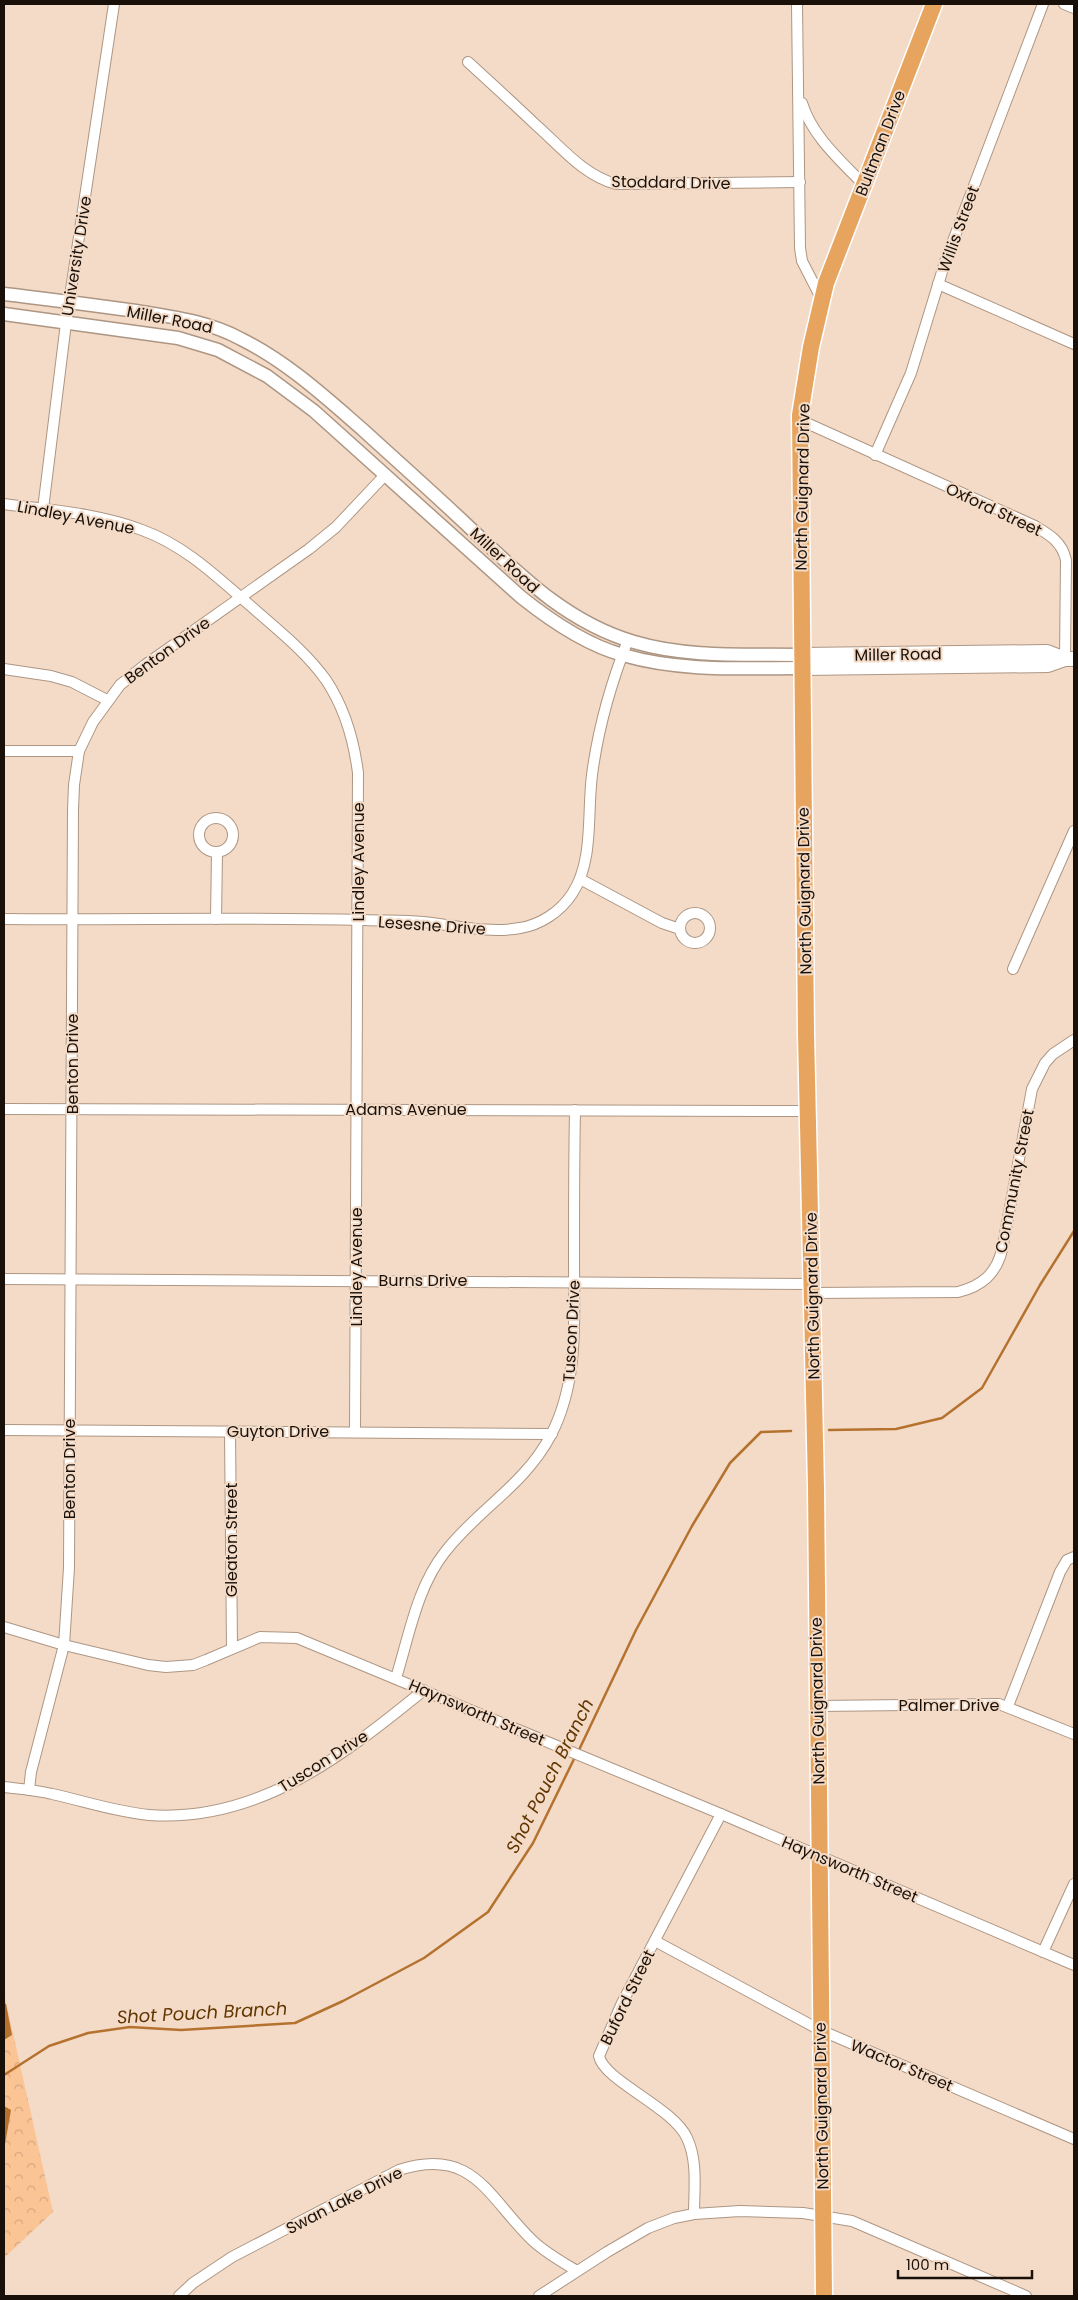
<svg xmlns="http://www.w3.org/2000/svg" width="1078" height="2300" viewBox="0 0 1078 2300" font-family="Poppins,sans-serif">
<defs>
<pattern id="park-crowns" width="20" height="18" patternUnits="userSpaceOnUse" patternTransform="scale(1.25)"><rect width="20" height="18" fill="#fac495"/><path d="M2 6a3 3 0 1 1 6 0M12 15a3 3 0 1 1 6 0" fill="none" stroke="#d6a77f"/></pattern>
</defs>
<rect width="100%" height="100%" fill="#f4dbc7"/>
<path fill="url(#park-crowns)" d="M4 1993 53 2212 4 2258Z"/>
<g fill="#b4722e">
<path d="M4 2003 6 2004 12 2035 4 2040Z"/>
<path d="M4 2106 11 2110 4 2150Z"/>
</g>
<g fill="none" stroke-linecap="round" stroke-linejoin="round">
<g stroke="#b4722e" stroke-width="2.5">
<path d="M829 1430 896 1429 942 1418 982 1388 1040 1285 1074 1231"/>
<path d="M578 1752 636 1630 692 1526 730 1463 761 1432 791 1431"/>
<path d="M4 2075 49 2046 88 2033 130 2027 181 2030 295 2023 343 2001 424 1958 488 1912 533 1843 575 1757"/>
</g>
<g stroke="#ad9683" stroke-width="12">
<g id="minor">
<path d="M797 4 800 248 802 261 821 298"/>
<path d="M1064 4 1074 8"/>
<path d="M468 62C491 83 514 104 536 125 560 146 584 176 616 184L800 182"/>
<path d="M802 103C812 136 840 160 864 185"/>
<path d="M938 284 1074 344"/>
<path d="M800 420 1035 526C1050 535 1062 542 1066 560L1065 659"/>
<path d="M875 455 911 373 945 262 1043 4"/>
<path d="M4 504C49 510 98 513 142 530 186 546 218 578 253 608 279 631 306 652 326 680 344 707 354 741 358 773L355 1431"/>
<path d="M43 509 66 323 114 4"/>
<path d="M4 669 51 676 72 682 107 700"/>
<path d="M4 751H79"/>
<circle cx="216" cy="835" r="17"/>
<path d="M580 879 662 923 680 929"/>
<circle cx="695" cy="928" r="15"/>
<path d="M4 919C124 920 244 917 364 920 383 921 403 920 423 922 454 925 489 934 520 928 540 925 560 912 572 894 594 861 587 813 592 775 598 729 611 683 628 640"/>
<path d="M216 919 217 852"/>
<path d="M1013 969 1074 831"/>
<path d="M4 1109 808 1111"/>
<path d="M4 1279 812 1284"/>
<path d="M812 1293 958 1292C982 1286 996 1274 1002 1250L1032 1089 1045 1063 1053 1054 1074 1040"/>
<path d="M4 1430 552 1434"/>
<path d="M230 1431 232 1648"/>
<path d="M4 1627 64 1645 148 1665 166 1667 193 1665 206 1660 260 1637 297 1638 721 1814 1074 1965"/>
<path d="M396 1678C409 1636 417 1587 445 1552 478 1509 524 1486 551 1435 579 1381 574 1320 574 1261 574 1210 574 1160 575 1110"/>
<path d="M817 1706 999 1704 1074 1734"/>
<path d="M1008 1706 1060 1572 1067 1560 1074 1557"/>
<path d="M4 1787C20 1789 36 1790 52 1794 84 1801 116 1812 149 1815 258 1823 344 1755 424 1690"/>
<path d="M29 1790 31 1772 64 1645 69 1568 73 810 74 785 79 751 93 722 120 685 145 665 309 549 336 527 385 475"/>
<path d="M655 1941 820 2030 1074 2139"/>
<path d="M1043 1952 1074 1884"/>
<path d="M694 2214C694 2190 698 2161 687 2138 673 2107 604 2081 599 2056L622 2003 721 1814"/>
<path d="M179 2296 193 2283 232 2257 399 2170C474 2146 488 2198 533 2241 546 2253 562 2262 577 2271"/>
<path d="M539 2296 607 2252 648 2228 674 2218 694 2214 740 2211 803 2213 852 2221 1026 2296"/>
</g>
</g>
<g stroke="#ad9683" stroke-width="15">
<g id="tertiary">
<path d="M4 294C48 299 92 305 136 311 172 317 208 321 241 339 287 362 324 396 362 429 397 461 432 492 467 525 517 572 565 622 634 642 688 658 746 654 802 655"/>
<path d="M4 314 178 338 218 350 267 376 314 411 521 597C551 621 586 645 623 655 681 672 743 668 802 668"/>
</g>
</g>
<g stroke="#ad9683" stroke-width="16">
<g id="secondary">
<path d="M802 655 1047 652 1065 659H1074"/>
<path d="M802 668 1048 665 1065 659"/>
</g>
</g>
<g stroke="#fff" stroke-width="19">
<path id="trunk" d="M824 2296 816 1487 806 1033 800 415 811 347 826 283 934 4"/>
</g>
<use href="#minor" stroke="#fff" stroke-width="10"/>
<use href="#tertiary" stroke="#fff" stroke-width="12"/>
<use href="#secondary" stroke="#fff" stroke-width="14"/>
<use href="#trunk" stroke="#e6a45f" stroke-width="16"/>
</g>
<g text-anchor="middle" stroke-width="4" stroke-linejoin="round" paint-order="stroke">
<g font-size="16" fill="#181009" stroke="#f4dbc7">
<text transform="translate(880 143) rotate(-69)" y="6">Bultman Drive</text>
<text transform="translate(671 182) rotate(1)" y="6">Stoddard Drive</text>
<text transform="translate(958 229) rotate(-70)" y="6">Willis Street</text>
<text transform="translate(76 256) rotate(-81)" y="6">University Drive</text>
<text transform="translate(170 319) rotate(11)" y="6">Miller Road</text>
<text transform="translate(802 487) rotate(-89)" y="6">North Guignard Drive</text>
<text transform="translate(994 509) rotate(25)" y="6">Oxford Street</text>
<text transform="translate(76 517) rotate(11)" y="6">Lindley Avenue</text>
<text transform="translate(505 560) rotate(43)" y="6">Miller Road</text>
<text transform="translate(167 650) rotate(-36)" y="6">Benton Drive</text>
<text transform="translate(898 654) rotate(-1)" y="6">Miller Road</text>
<text transform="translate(358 862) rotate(-90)" y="6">Lindley Avenue</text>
<text transform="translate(804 891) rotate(-91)" y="6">North Guignard Drive</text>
<text transform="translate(432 925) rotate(4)" y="6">Lesesne Drive</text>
<text transform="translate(72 1064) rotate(-90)" y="6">Benton Drive</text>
<text x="406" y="1115">Adams Avenue</text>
<text transform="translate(1014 1181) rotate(-79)" y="6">Community Street</text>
<text transform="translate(356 1267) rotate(-90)" y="6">Lindley Avenue</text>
<text x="423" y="1286">Burns Drive</text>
<text transform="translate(812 1296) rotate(-91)" y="6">North Guignard Drive</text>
<text transform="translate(571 1331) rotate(-87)" y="6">Tuscon Drive</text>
<text x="278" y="1437">Guyton Drive</text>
<text transform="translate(69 1469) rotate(-90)" y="6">Benton Drive</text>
<text transform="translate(231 1540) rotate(-90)" y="6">Gleaton Street</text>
<text transform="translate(817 1701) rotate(-91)" y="6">North Guignard Drive</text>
<text x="949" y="1711">Palmer Drive</text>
<text transform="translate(477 1712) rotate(23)" y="6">Haynsworth Street</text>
<text transform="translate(323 1761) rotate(-32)" y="6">Tuscon Drive</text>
<text transform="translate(850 1869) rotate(23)" y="6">Haynsworth Street</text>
<text transform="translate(627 1997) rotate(-64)" y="6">Buford Street</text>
<text transform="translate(902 2065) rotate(23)" y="6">Wactor Street</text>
<text transform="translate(821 2106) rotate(-91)" y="6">North Guignard Drive</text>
<text transform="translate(344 2200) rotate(-27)" y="6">Swan Lake Drive</text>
</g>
<g font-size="18" font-style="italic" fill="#613500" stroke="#f4dbc7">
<text transform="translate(550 1776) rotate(-63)" y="6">Shot Pouch Branch</text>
<text transform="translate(202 2013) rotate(-3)" y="6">Shot Pouch Branch</text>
</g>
</g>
<rect width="1078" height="2300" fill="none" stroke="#181009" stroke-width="10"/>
<path d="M898 2270v8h134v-8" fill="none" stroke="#181009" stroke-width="2.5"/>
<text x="906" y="2270" font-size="15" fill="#181009" stroke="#f4dbc7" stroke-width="4" paint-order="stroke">100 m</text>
</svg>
